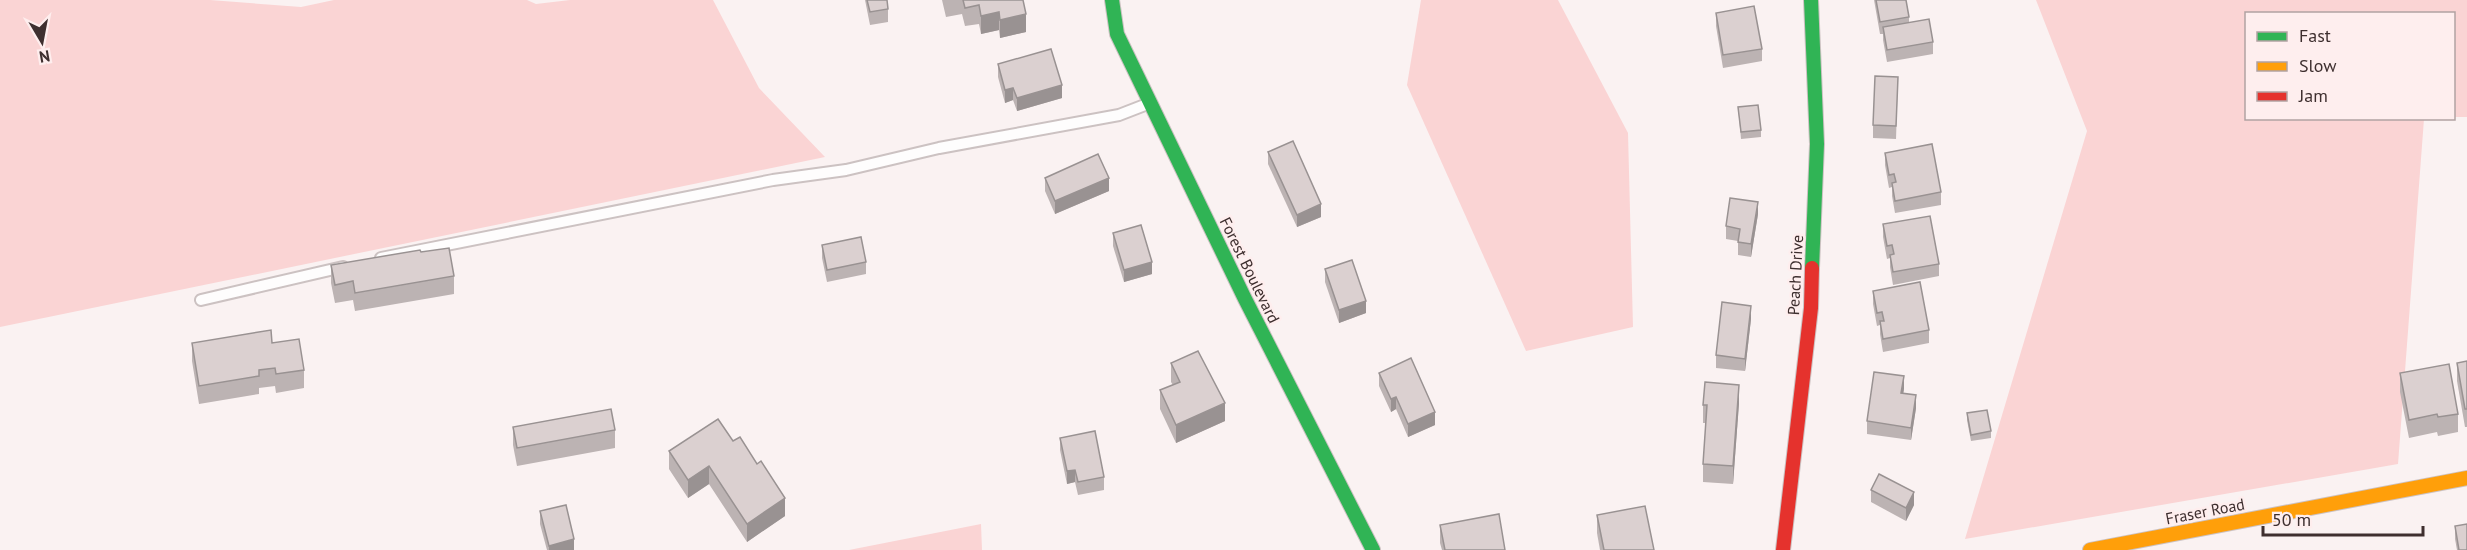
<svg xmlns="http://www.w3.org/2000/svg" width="2467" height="550" viewBox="0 0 2467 550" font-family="'PT Sans',sans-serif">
<rect width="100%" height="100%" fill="#faf2f2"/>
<g fill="#fad4d4">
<path d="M0 0H210L301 7 334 0H527L536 4 570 0H713L759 88 825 157 0 327Z"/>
<path d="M1421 0H1558L1628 133 1633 327 1526 351 1407 85Z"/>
<path d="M2036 0H2467V117H2454V14H2246V118L2424 119 2398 464 1965 539 2087 131Z"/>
<path d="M981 524 982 550H849Z"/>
</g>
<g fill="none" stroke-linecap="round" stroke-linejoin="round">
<g stroke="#ccc2c2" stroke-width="14">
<g id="lane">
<path d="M381 258 773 180 846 170 939 148 1119 115 1150 103"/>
<path d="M201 300 343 267"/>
</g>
</g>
<g stroke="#ccc2c2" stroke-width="16">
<g id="fast">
<path d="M1112 0 1117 34 1245 299 1373 550"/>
<path d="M1811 0 1817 144 1812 268"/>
</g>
</g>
<g stroke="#ccc2c2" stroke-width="16">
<path id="slow" d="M2090 550 2467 478"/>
</g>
<g stroke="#ccc2c2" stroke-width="16">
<path id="jam" d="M1783 550 1811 308 1812 268"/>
</g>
<use href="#lane" stroke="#fefdfd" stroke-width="10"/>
<use href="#fast" stroke="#30b455" stroke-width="14"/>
<use href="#slow" stroke="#ff9f0a" stroke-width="14"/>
<use href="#jam" stroke="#e5322d" stroke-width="14"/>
</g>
<g fill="#bcb3b3">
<path d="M865 0H887L888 9V22L870 25Z"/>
<path d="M942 0H1023L1026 32 1000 38 999 30 981 34 979 24 965 26 962 14 946 17Z"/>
<path d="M1874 0H1906L1909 17V23L1933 42V54L1887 62 1883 40V34H1880Z"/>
<path d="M1716 13 1762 49V61L1723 68 1716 26Z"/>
<path d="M998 64 1062 98 1017 111 1013 100 1005 103 998 77Z"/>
<path d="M1898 77 1896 139 1873 138V125Z"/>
<path d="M1738 107 1761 130V137L1741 139Z"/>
<path d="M1268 152 1321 217 1297 227 1268 164Z"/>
<path d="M1885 153 1941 192V205L1895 213 1892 196V187L1889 188 1885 165Z"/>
<path d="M1045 178 1109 191 1055 214 1045 191Z"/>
<path d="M1758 214 1751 257 1738 255V241L1726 239V226Z"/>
<path d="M1883 224 1939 264V276L1893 285 1890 267V258L1887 259 1883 237Z"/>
<path d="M1113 233 1152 274 1124 282 1113 246Z"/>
<path d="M822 245 866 262V274L827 282 822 258Z"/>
<path d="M421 252 454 276V294L355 311 353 300 335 303 331 283V265Z"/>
<path d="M1325 269 1366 313 1339 323 1325 282Z"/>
<path d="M1873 291 1929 330V343L1883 352 1880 334V325L1877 326 1873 304Z"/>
<path d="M1751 319 1745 371 1716 368V355Z"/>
<path d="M192 343H272L304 370V388L276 393 275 386 259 388V394L199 404 192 361Z"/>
<path d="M2467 361V427H2465L2457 381V363Z"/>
<path d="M1171 363 1225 421 1176 443 1160 409V390L1173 385 1171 382Z"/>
<path d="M1379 373 1435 425 1408 437 1396 409 1391 412 1379 386Z"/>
<path d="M2400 373 2458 414V432L2438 436 2437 432 2409 438 2400 392Z"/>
<path d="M1904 389 1903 393 1916 408 1911 440 1867 434V421Z"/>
<path d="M1739 403 1733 484 1703 482V464L1706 423H1703V405Z"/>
<path d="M1967 413 1991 431V438L1971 441 1967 420Z"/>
<path d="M513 427 615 430V448L517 466 513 445Z"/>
<path d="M1060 438 1104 477V490L1078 495 1075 482 1067 484 1060 450Z"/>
<path d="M733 441 785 516 747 542 709 484 688 498 669 469V451Z"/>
<path d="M1871 490 1914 505 1906 521 1871 502Z"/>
<path d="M540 511 574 550H547L540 524Z"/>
<path d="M1597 515 1654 550H1600L1597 533Z"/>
<path d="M1440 525 1505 550H1442L1440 543Z"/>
<path d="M2455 526 2467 550H2457L2455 539Z"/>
</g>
<g fill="#999292">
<path d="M999 12V30L981 34V16Z"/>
<path d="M1026 14V32L1000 38V20Z"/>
<path d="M1062 85V98L1017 111V98Z"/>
<path d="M1013 88V100L1005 103V90Z"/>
<path d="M1109 178V191L1055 214V201Z"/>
<path d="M1758 202V214L1751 257V244Z"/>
<path d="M1321 204V217L1297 227V215Z"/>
<path d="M1152 262V274L1124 282V270Z"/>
<path d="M1366 301V313L1339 323V310Z"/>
<path d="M1751 306V319L1745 371V359Z"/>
<path d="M1904 376V389L1901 406V393Z"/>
<path d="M1739 385V403L1733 484V466Z"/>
<path d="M1916 395V408L1911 440V428Z"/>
<path d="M1396 397V409L1391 412V399Z"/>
<path d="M1225 403V421L1176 443V425Z"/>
<path d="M1435 412V425L1408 437V424Z"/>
<path d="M709 466V484L688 498V480Z"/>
<path d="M1075 470V482L1067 484V471Z"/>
<path d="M1914 492V505L1906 521V508Z"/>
<path d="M785 498V516L747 542V524Z"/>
<path d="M574 539V550H549V546Z"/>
</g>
<g fill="#dbd0d0" stroke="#999292" stroke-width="1.5">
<path d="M867 0H887L888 9 870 12Z"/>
<path d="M963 0H1023L1026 14 1000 20 999 12 981 16 979 5 965 8Z"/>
<path d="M1876 0H1906L1909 17 1880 22Z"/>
<path d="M1754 6 1762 49 1723 55 1716 13Z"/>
<path d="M1929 19 1933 42 1887 50 1883 27Z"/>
<path d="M1051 49 1062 85 1017 98 1013 88 1005 90 998 64Z"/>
<path d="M1875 76 1898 77 1896 126 1873 125Z"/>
<path d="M1758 105 1761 130 1741 132 1738 107Z"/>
<path d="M1293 141 1321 204 1297 215 1268 152Z"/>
<path d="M1932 144 1941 192 1895 201 1892 183 1896 182 1894 174 1889 175 1885 153Z"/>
<path d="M1098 154 1109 178 1055 201 1045 178Z"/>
<path d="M1730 198 1758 202 1751 244 1738 242 1740 229 1726 226Z"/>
<path d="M1930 216 1939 264 1893 272 1890 255 1894 254 1892 245 1887 246 1883 224Z"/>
<path d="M1141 225 1152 262 1124 270 1113 233Z"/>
<path d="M861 237 866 262 827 270 822 245Z"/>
<path d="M449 248 454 276 355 293 353 281 335 285 331 265 420 250 421 252Z"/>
<path d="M1352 260 1366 301 1339 310 1325 269Z"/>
<path d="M1920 282 1929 330 1883 339 1880 321H1884L1882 312 1877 313 1873 291Z"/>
<path d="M1722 302 1751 306 1745 359 1716 355Z"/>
<path d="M271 330 272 343 299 339 304 370 276 374 275 368 259 370V376L199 386 192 343Z"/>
<path d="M1198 351 1225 403 1176 425 1160 390 1180 382 1171 363Z"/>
<path d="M1411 358 1435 412 1408 424 1396 397 1391 399 1379 373Z"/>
<path d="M2467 361V409H2465L2457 363Z"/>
<path d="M2449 364 2458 414 2438 417 2437 414 2409 420 2400 373Z"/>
<path d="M1874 372 1904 376 1901 393 1916 395 1911 428 1867 421Z"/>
<path d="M1705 382 1739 385 1733 466 1703 464 1707 405H1703Z"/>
<path d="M611 409 615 430 517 448 513 427Z"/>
<path d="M1987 410 1991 431 1971 435 1967 413Z"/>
<path d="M718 419 733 441 740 437 757 464 761 461 785 498 747 524 709 466 688 480 669 451Z"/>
<path d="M1095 431 1104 477 1078 482 1075 470 1067 471 1060 438Z"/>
<path d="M1879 474 1914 492 1906 508 1871 490Z"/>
<path d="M566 505 574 539 549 546 540 511Z"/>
<path d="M1645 506 1654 550H1604L1597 515Z"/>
<path d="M1499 514 1505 550H1445L1440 525Z"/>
<path d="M2467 524V550H2459L2455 526Z"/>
</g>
<g text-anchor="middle" stroke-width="5" stroke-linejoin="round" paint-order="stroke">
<g font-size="16" fill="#3e2f2f" stroke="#feeeee">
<text transform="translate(1250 270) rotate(64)" y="6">Forest Boulevard</text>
<text transform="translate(1795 275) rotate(-87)" y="6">Peach Drive</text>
<text transform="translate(2205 511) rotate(-11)" y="6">Fraser Road</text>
</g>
</g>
<rect x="2245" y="12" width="210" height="108" fill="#feeeee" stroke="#b1a2a2" stroke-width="1.5"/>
<rect x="2257" y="32" width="30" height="9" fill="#30b455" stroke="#b1a2a2" stroke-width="1.5"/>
<text x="2299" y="42" font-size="18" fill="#3e2f2f">Fast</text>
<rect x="2257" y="62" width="30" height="9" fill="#ff9f0a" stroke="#b1a2a2" stroke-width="1.5"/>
<text x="2299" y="72" font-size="18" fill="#3e2f2f">Slow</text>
<rect x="2257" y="92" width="30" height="9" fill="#e5322d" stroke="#b1a2a2" stroke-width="1.5"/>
<text x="2299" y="102" font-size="18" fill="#3e2f2f">Jam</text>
<g transform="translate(42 42) rotate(170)" stroke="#feeeee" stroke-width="4.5" paint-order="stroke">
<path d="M0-4.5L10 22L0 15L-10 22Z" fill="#3e2f2f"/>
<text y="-9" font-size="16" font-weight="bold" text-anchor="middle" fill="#3e2f2f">N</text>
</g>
<path d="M2263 526v9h160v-9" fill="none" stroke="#3e2f2f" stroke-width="3"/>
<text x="2272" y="526" font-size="18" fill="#3e2f2f" stroke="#feeeee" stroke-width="4.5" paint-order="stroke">50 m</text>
</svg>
